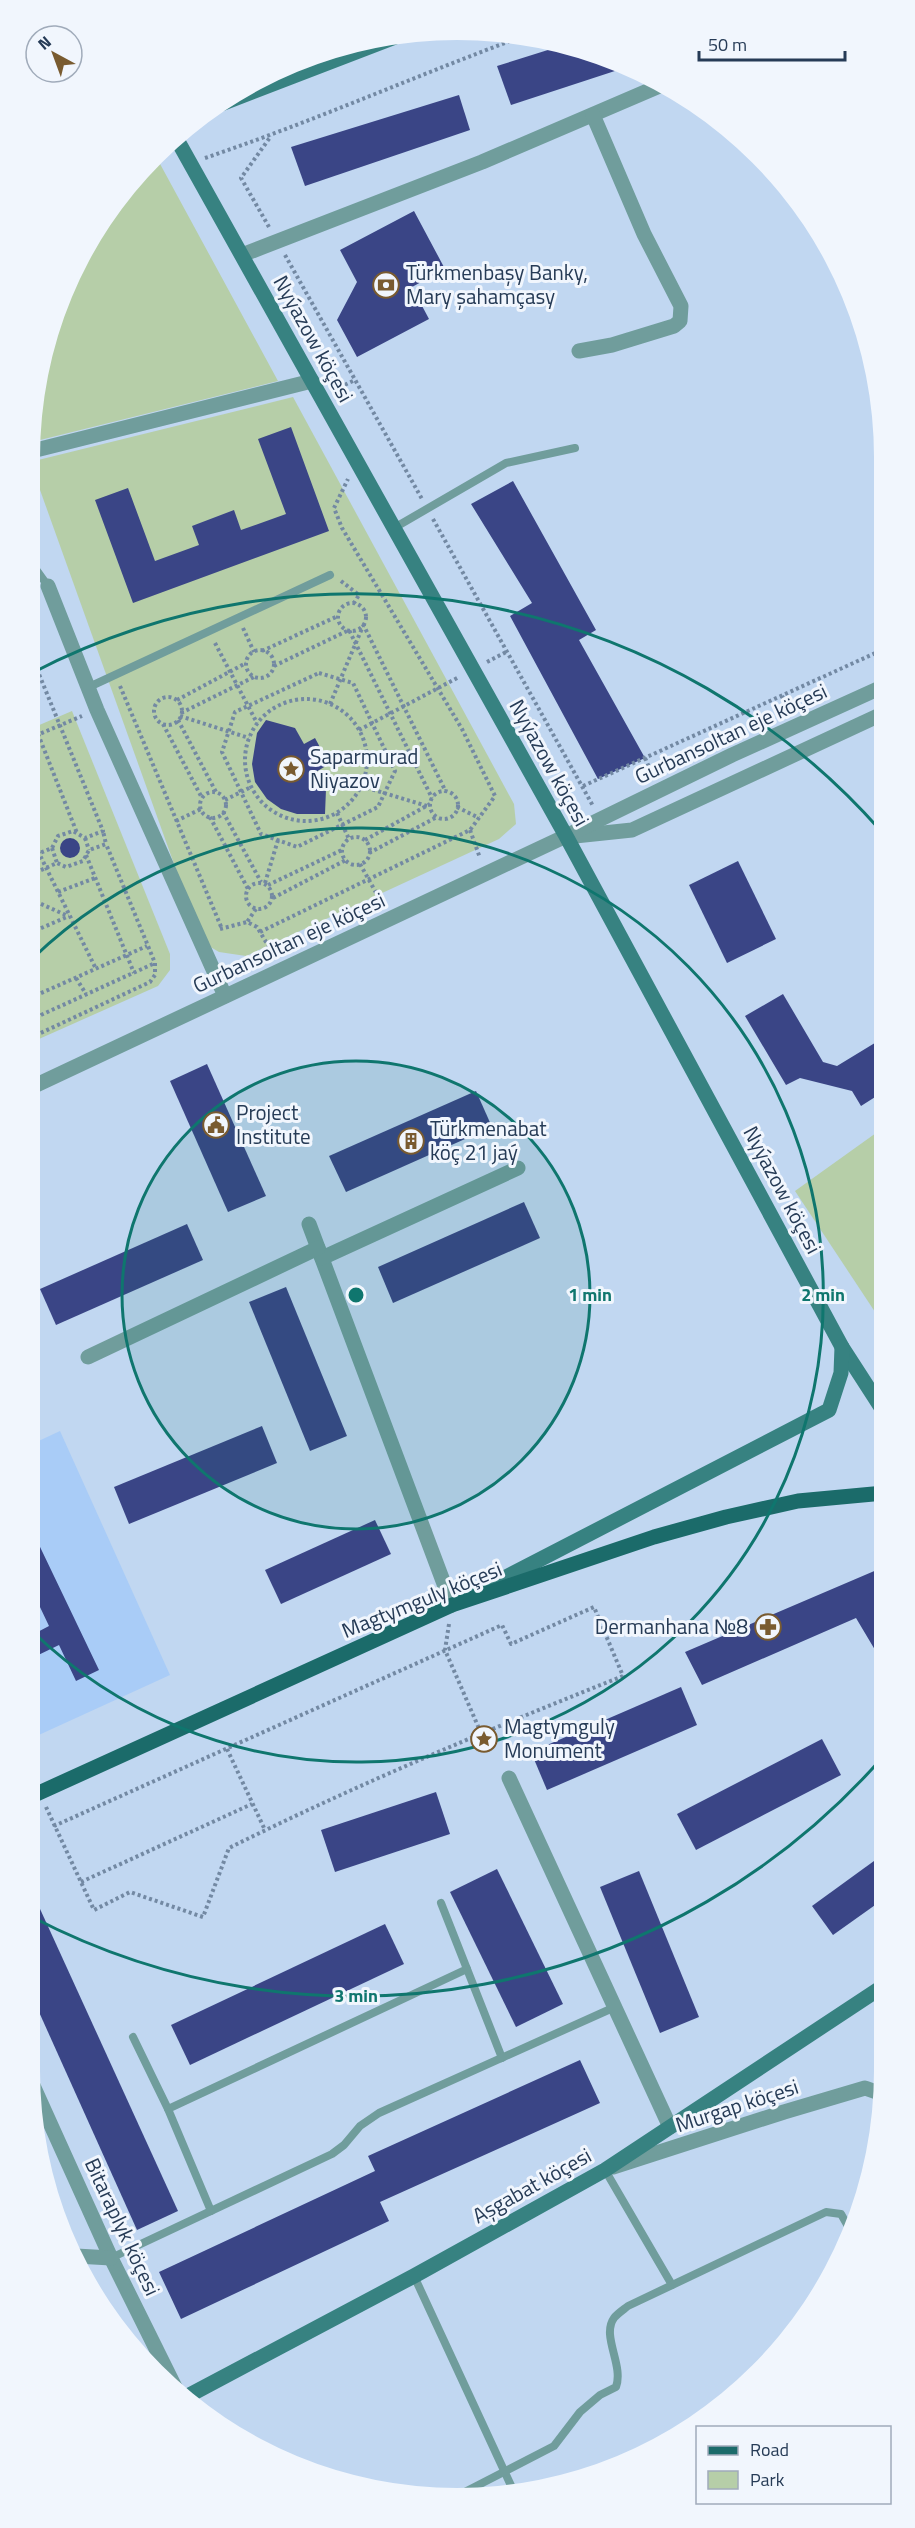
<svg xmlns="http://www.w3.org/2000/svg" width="915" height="2528" viewBox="0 0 915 2528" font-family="'Titillium Web',sans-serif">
<rect width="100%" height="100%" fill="#c1d7f1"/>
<path fill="#a9ccf7" d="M60 1431 170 1675 30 1739V1445Z"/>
<g fill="#b6cea8">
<path d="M159 162 278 381 32 442C36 412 37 375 45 346 58 298 111 180 159 162Z"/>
<path d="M293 397 514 804 516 824 499 839 246 956 219 952 202 942 30 462Z"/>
<path d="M72 711 170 954V970L158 986 30 1043V729Z"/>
<path d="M883 1128V1324L795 1191Z"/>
</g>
<g fill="#3a4586">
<path d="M567 44 624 68 511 105 497 66Z"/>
<path d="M459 95 470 130 305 186 291 147Z"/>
<path d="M414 211 445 269 412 287 429 319 357 357 337 320 357 282 340 250Z"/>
<path d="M291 427 329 531 133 603 95 500 128 488 155 561 199 545 192 526 234 510 241 530 286 514 258 439Z"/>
<path d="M513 481 596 630 579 640 645 758 598 779 510 616 532 603 471 504Z"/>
<path d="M266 720 295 728 304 744 315 738 329 764 316 772 326 789 325 814H297L281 809 267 799 255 782 252 764 257 733Z"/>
<circle cx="70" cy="848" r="10"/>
<path d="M738 861 776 939 727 963 689 885Z"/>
<path d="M783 994 823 1062 837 1066 883 1038V1092L861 1106 852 1091 800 1078 786 1085 745 1016Z"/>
<path d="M207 1064 266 1196 228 1212 170 1081Z"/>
<path d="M476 1091 492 1127 346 1192 329 1156Z"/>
<path d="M524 1202 540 1238 393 1303 378 1267Z"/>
<path d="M187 1224 203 1260 56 1325 40 1289Z"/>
<path d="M286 1287 347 1436 310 1451 249 1302Z"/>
<path d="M262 1426 277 1463 129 1524 114 1487Z"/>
<path d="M375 1520 391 1554 281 1604 265 1570Z"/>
<path d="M30 1526 99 1670 76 1681 59 1645 30 1659V1636L49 1626 30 1586Z"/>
<path d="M879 1569 884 1577V1665L856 1618 702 1685 685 1652Z"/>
<path d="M681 1687 697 1725 547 1790 531 1752Z"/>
<path d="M822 1739 841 1775 696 1850 677 1814Z"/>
<path d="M436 1792 450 1834 335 1872 321 1830Z"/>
<path d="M885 1853V1898L833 1935 812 1906Z"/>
<path d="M497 1869 563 2004 516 2027 450 1892Z"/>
<path d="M639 1871 699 2017 660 2033 600 1887Z"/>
<path d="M30 1887 178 2211 137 2230 30 1992Z"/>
<path d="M385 1924 404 1964 190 2065 171 2025Z"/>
<path d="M580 2060 600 2103 380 2202 389 2221 181 2319 159 2272 375 2171 368 2156Z"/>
</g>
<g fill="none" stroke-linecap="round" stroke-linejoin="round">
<g stroke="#7389a3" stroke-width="4" stroke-dasharray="3 3" stroke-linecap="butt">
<path d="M205 158C312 122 415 76 521 37"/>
<path d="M269 227 241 178 271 136"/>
<path d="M285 255 422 499"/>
<path d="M334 390 355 380"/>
<path d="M433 519 593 806"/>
<path d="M341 581 359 595 354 603"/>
<circle cx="352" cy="617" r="14"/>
<path d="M363 624 446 792"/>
<path d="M243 628 254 652"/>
<path d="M215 643 257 723"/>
<circle cx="260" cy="664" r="14"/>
<path d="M262 651 338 616"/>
<path d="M487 662 508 651"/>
<path d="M274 666 349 630 432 798"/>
<path d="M319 673 353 683 395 771 378 807 297 847 261 834 222 752 235 712Z"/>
<path d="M120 686 222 929"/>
<path d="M782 696 790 711"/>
<circle cx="168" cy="711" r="14"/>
<circle cx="306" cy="760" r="61"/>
<path d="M177 700 246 663"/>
<path d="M330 704 363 626"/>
<path d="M181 713 254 677"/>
<path d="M180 716 249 738"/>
<path d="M178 720 216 792"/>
<path d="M163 724 202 798"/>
<path d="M359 730 459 677"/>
<path d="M38 734 77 833"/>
<path d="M30 738 82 716"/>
<path d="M645 758 653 776"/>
<path d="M361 786 427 806"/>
<path d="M583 786 882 650"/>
<circle cx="444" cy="805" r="14"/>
<circle cx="213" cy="805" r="13"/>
<path d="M225 800 251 787"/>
<path d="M457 807 479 818"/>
<path d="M223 812 261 882"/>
<path d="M337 813 349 839"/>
<path d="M210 817 248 889"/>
<path d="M176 821 201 809"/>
<path d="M470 830 480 858"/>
<path d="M30 835 96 969"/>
<circle cx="356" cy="851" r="14"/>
<path d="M85 838 89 850"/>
<path d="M365 840 430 804"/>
<path d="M52 848 57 863"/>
<path d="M369 853 437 817"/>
<path d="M86 855 134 973"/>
<path d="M30 857 52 848 58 836 73 831 85 838 103 831 32 657"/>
<path d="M360 864 383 905"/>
<path d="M30 875 57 863 66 867 83 861 89 850 106 844 103 831"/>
<circle cx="259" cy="896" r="13"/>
<path d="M265 883 278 840"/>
<path d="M268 885 342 850"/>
<path d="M58 892 95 878"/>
<path d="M273 898 346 860"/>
<path d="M30 899 68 916"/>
<path d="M256 909 247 922 257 927 275 957"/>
<path d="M220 929 247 922"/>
<path d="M260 932 470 830 495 796 462 729 342 528 334 508 348 479"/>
<path d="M30 933 69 916"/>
<path d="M76 978 86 994"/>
<path d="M30 998 147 946"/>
<path d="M30 999 40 1015"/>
<path d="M30 1020 155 963"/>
<path d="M30 1038 150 982 155 975V963L106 844"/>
<path d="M449 1624 445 1650 481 1733"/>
<path d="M227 1749 265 1830"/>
<path d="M46 1807 94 1910 130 1892 203 1917 229 1848C358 1784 490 1729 623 1676L594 1607 511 1644 502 1625 54 1826"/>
<path d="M81 1882 252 1804"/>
</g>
<g stroke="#709d9c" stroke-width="8">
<path d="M394 528 506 463 575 448"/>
<path d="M30 561 48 586"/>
<path d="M89 687 330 575"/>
<path d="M441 1903 467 1969"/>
<path d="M133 2037 168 2109"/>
<path d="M605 2170 672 2285"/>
<path d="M211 2211 168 2109 467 1969 502 2058"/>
<path d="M111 2258 332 2154 344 2145 360 2126 379 2113 615 2007"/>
<path d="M414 2276 514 2492"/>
<path d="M457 2496 554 2446 580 2412 600 2395 616 2387C624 2365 601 2336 614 2318 617 2314 623 2310 628 2306L826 2212 841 2214 849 2228"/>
</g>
<g stroke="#709d9c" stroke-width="15">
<path d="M242 255 482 162 664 84"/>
<path d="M579 351 612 345 674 326 680 321 681 306 644 234 593 115"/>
<path d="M40 449 312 381"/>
<path d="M48 586 97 710 225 996"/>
<path d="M575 836 632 830 882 714"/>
<path d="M30 1088 566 836 732 755 882 687"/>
<path d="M309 1224 452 1605"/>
<path d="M322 1258 518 1168"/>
<path d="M88 1357 318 1248"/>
<path d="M509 1778 670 2127"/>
<path d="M31 2081 111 2258 177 2391"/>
<path d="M613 2167 784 2112 865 2088 882 2094"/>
<path d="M76 2256 111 2258"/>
</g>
<g stroke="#378281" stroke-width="15">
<path d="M221 104 403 34"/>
<path d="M175 136 566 836 842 1347 884 1412"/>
<path d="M479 1591 829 1410 841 1373 842 1347"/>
<path d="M184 2398 414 2276 605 2170 885 1985"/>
</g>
<path stroke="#1b6b6a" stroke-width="15" d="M30 1797 452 1605 654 1537 726 1517 798 1501 884 1493"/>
</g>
<circle cx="356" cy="1295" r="234" fill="#0f766e" fill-opacity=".12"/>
<g fill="none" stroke="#0f766e" stroke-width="3">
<circle cx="356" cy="1295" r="234"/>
<path d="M32 959A467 467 0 1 1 32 1631"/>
<path d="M881 1759A701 701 0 0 1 32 1917M32 673A701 701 0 0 1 881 831"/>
</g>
<defs>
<g id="bank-ring" transform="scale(1.35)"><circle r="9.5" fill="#f1f6fd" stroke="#795b30" stroke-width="1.5"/><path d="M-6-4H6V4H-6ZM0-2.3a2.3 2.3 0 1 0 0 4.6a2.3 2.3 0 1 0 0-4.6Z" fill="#795b30"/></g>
<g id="sight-ring" transform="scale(1.35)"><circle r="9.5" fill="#f1f6fd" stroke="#795b30" stroke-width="1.5"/><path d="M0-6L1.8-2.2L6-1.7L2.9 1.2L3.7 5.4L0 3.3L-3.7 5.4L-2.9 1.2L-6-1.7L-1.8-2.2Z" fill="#795b30"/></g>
<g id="civic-ring" transform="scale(1.35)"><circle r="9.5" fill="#f1f6fd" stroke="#795b30" stroke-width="1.5"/><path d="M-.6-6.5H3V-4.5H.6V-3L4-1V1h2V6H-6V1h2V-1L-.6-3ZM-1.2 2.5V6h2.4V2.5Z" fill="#795b30"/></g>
<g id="building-ring" transform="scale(1.35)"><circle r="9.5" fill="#f1f6fd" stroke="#795b30" stroke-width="1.5"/><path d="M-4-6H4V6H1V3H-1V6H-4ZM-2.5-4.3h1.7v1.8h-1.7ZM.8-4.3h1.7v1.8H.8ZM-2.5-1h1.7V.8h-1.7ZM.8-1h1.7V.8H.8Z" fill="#795b30"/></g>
<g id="pharmacy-ring" transform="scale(1.35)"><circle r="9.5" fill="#f1f6fd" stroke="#795b30" stroke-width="1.5"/><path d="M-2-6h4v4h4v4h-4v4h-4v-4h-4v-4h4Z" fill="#795b30"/></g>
</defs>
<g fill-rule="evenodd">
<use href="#bank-ring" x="386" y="285"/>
<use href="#sight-ring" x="291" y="769"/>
<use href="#civic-ring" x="216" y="1125"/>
<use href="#building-ring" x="411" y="1141"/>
<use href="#pharmacy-ring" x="768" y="1627"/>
<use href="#sight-ring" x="484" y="1739"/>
</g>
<g text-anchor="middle" stroke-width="6" stroke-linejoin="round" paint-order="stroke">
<g font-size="21" fill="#263b56" stroke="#f1f6fd" text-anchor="start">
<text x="406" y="280">Türkmenbaşy Banky,<tspan x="406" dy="24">Mary şahamçasy</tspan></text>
<text x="310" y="764">Saparmurad<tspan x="310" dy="24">Niyazov</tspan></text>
<text x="236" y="1120">Project<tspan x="236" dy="24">Institute</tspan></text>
<text x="430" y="1136">Türkmenabat<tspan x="430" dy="24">köç 21 jaý</tspan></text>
<text x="748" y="1634" text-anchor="end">Dermanhana №8</text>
<text x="504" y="1734">Magtymguly<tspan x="504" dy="24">Monument</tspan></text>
</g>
<g font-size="21" fill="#263b56" stroke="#f1f6fd">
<text transform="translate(313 339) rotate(61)" y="7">Nyýazow köçesi</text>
<text transform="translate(731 734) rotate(-25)" y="7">Gurbansoltan eje köçesi</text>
<text transform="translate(549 763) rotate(61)" y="7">Nyýazow köçesi</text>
<text transform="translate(289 943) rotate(-25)" y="7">Gurbansoltan eje köçesi</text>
<text transform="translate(782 1190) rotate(62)" y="7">Nyýazow köçesi</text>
<text transform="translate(422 1600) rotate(-22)" y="7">Magtymguly köçesi</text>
<text transform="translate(737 2106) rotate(-18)" y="7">Murgap köçesi</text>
<text transform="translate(532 2186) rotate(-29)" y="7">Aşgabat köçesi</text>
<text transform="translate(122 2227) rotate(65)" y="7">Bitaraplyk köçesi</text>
</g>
</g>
<path d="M0 0H915V2528H0ZM457 40H457A417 417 0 0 1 874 457V2071A417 417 0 0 1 457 2488H457A417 417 0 0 1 40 2071V457A417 417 0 0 1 457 40Z" fill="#f1f6fd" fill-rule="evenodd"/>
<circle cx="356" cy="1295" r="9" fill="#0f766e" stroke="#f1f6fd" stroke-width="3"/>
<g font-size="18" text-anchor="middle" font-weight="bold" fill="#0f766e" stroke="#f1f6fd" stroke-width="6" stroke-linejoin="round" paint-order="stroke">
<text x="590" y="1301">1 min</text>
<text x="823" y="1301">2 min</text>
<text x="356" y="2002">3 min</text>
</g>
<rect x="696" y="2426" width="195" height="78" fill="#f1f6fd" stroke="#a0abba" stroke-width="1.5"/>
<rect x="708" y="2446" width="30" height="9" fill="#1b6b6a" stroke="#a0abba" stroke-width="1.5"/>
<text x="750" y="2456" font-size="18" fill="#263b56">Road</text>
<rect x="708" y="2471" width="30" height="18" fill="#b6cea8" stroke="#a0abba" stroke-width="1.5"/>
<text x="750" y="2486" font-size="18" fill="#263b56">Park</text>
<g transform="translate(54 54) rotate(319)"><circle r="28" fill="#f1f6fd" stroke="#a0abba" stroke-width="1.5"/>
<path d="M0-4.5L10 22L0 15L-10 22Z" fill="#795b30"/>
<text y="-9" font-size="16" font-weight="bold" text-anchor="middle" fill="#263b56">N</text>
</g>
<path d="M699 51v9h146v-9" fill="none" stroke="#263b56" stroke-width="3"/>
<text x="708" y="51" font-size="18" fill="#263b56" stroke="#f1f6fd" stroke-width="4.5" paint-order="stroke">50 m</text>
</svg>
